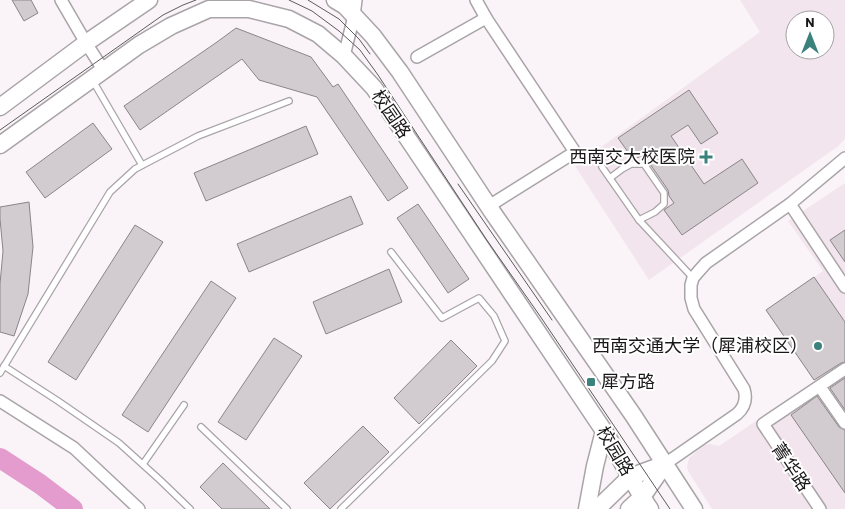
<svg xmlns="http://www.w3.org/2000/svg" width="845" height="509" viewBox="0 0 845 509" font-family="Barlow,'Noto Sans SC',sans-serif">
<rect width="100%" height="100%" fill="#faf4f8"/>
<g fill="#f2e5ed" fill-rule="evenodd">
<path d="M740 0H845V139L837 147 649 280 575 166 760 32ZM795 20H825V50H795Z"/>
<path d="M845 183V509H712L688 471 687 467 689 458 704 445 711 444 719 446 815 381 766 311 823 271 788 221Z"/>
</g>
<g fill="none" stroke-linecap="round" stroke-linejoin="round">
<path stroke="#e49bcd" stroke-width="20" d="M0 458 40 484 73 509"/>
</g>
<g fill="#d2ccd0" stroke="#8a8588">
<path d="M12 0H31L38 13 24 21Z"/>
<path d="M236 28 311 57 333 87 338 84 408 188 388 201 317 97 259 80 242 59 140 130 124 106 217 42Z"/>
<path d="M689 90 718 133 701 144 688 125 671 136 704 184 742 159 758 183 682 235 664 210 674 203 669 196 668 190 648 161 644 159 641 156 635 159H633L618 138Z"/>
<path d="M93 123 112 149 45 198 26 172Z"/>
<path d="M306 126 318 154 206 201 194 173Z"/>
<path d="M351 196 363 224 249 272 237 244Z"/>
<path d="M29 202 33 247 28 294 14 336 0 332V284L3 251 0 219V207Z"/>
<path d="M418 204 469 279 448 293 397 218Z"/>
<path d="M135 225 163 242 76 380 48 362Z"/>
<path d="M845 230V262L830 240Z"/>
<path d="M389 269 402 302 326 334 313 302Z"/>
<path d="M814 277 845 322V362L841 363 814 380 766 310Z"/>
<path d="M211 281 236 298 148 432 122 415Z"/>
<path d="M274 338 302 356 246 440 218 422Z"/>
<path d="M451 340 477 366 419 424 394 398Z"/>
<path d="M845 378V410L830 388Z"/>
<path d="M817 396 839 427 845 430V493L791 415Z"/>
<path d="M363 426 389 452 330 509 304 483Z"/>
<path d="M223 463 270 509H222L200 487Z"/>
</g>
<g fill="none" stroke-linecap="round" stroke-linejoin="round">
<g stroke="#a9a4a7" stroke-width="8">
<g id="lane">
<path d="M93 81 142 165"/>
<path d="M602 167 639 220 693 278"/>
<path d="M610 178 622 169 631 164H644L664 193V204L655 212 639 220"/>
<path d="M4 366 58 401 119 443 160 480 190 509"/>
<path d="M0 373 110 192 135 169 198 136 289 101"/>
<path d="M201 427 287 509"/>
<path d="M143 464 184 405"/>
<path d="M341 509 492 361 505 341 494 316 479 298 442 318 391 252"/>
</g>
</g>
<g stroke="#a9a4a7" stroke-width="14">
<g id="street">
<path d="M61 0 86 43 104 71"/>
<path d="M476 0 486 18 575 152 489 206"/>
<path d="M344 56 354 16 356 0"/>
<path d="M417 57 486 18"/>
<path d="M790 204 845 287"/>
<path d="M820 387 845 423"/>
<path d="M0 401 74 448 139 509"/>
<path d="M665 464 737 414C745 407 747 399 744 389L694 309 691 298V285L693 278 698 272 706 263 790 204 845 158"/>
<path d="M820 509 763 424 845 369"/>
</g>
</g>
<g stroke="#a9a4a7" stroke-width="19">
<g id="secondary">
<path d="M335 0 345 6 373 36 400 72 493 213 633 415 694 509"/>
<path d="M0 107 86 43 149 0"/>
<path d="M0 145 139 45 171 26 209 9H249L289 19 318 34 344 56 374 88 604 431C620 457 633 484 650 509"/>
<path d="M587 509 595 466 604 431"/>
<path d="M597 509 630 477 665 464"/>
<path d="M629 509 642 497 665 464"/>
</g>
</g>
<use href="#lane" stroke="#fff" stroke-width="5.5"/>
<use href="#street" stroke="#fff" stroke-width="11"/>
<use href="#secondary" stroke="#fff" stroke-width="16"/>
<g stroke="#5d5a5c" stroke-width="1">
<path d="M289 0 312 11 339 31 360 50 378 75 486 239 540 316 670 509"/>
<path d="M308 0 339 19 359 39 370 54"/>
<path d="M0 130 163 15 183 5 196 0"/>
<path d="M458 184 552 320"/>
</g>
</g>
<g fill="#3b827d" stroke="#fff" stroke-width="2">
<path d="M703.5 149.5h5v5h5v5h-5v5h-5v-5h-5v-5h5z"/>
<circle cx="818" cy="346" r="5"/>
<rect x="586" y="377" width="10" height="10" rx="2.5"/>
</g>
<g text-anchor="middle" stroke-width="4" stroke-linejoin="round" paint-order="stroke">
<g font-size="18" fill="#191718" stroke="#fff">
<text transform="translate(391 114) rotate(56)" y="6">校园路</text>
<text transform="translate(615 451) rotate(59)" y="6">校园路</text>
<text transform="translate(791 467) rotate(56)" y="6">菁华路</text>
</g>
<g font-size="18" fill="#191718" stroke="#fff" text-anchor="end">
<text x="695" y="163">西南交大校医院</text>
<text x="808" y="352">西南交通大学（犀浦校区）</text>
<text x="601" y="388" text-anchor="start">犀方路</text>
</g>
</g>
<g transform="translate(810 35)"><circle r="24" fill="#ffffff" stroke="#a3a2a3"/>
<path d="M0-4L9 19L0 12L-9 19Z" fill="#3b827d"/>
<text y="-8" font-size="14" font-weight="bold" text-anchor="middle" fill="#191718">N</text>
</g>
</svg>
